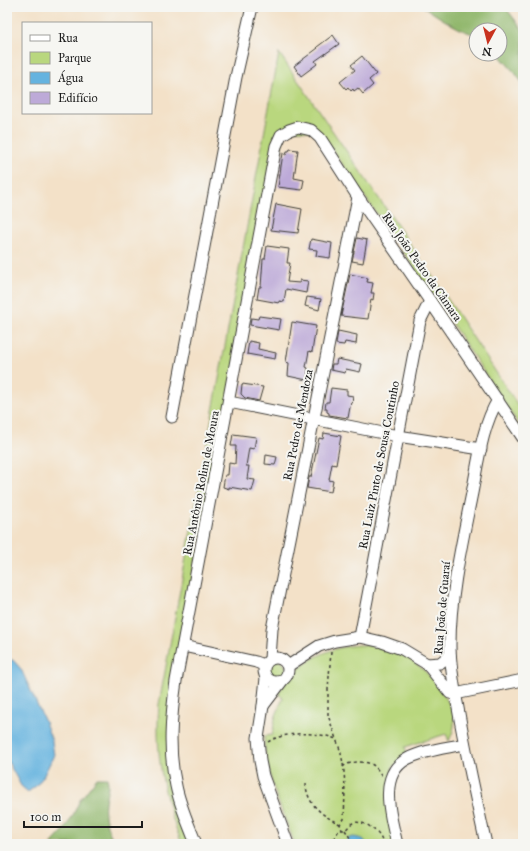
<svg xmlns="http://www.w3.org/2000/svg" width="530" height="851" viewBox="0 0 530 851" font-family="'IM FELL Great Primer',serif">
<rect width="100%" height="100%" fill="#f6f6f2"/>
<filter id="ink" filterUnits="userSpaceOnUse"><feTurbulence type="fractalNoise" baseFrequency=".025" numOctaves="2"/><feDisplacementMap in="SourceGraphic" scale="8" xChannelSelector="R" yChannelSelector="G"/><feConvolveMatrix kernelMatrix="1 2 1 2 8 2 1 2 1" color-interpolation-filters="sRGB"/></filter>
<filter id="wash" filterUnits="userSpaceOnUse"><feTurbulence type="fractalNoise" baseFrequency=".012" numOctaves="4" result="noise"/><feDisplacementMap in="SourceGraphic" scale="16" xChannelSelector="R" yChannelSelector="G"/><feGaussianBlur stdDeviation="0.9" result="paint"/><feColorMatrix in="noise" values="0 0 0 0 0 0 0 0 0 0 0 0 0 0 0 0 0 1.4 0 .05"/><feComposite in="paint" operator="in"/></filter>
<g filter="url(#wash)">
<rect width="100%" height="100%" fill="#f3e1c8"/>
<g fill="#b9d77e" stroke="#6a7a4d">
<path d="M279 53 437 283 523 413V431L427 286 320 132 285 129 183 623 171 777 192 844H182C163 796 155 755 159 704Z"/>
<path d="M360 645C375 646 389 648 402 655 422 665 434 679 445 697 450 705 454 711 454 720 455 727 452 734 449 741L446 734 405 747 407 754 392 768 393 844H295C281 808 265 774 264 736L272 735 275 718 283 698 278 694C297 663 325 647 360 645Z"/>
<circle cx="276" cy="670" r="10"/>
</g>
<g fill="#92b86d" stroke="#576a44">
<path d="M424 7H505L523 30V84L515 73 498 54H500V30H476V36C472 33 466 32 462 30 448 23 436 15 424 7Z"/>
<path d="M97 778H107C110 787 106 793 105 802 103 818 108 830 115 844H51L64 830 73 815 80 800Z"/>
</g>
<g fill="#65b3df" stroke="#40687e">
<path d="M7 660H13L21 669 45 722 52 741 54 755 43 777 36 786 28 792 21 786 7 760Z"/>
<path d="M354 837 363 839 367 844H345L349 838Z"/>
</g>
<g id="blocks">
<g fill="#bdaad8">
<path d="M333 35 339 44 315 61 317 64 301 76 294 66 318 48 317 47Z"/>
<path d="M362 56 376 74 369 80 373 85 363 94 358 88 354 91 353 89 351 91 348 87 346 89 340 82 355 70 351 65Z"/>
<path d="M290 149 298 150 294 178 304 180 302 190 278 187 283 153 286 155 287 151H289Z"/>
<path d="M276 204 302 209 298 233 271 230Z"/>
<path d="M357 238 367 240 363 263 352 261Z"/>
<path d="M311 239 332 243 330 258 316 256 317 250 309 249Z"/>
<path d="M267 246 289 249 287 263H290L287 282 300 283V280L308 281 306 293 286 289 284 302 279 301V303L257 299 259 287H261L263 259H265Z"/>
<path d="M350 274 368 278 367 282 373 283 371 293H374L373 300 371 299 368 319 341 316Z"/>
<path d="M307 297 321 299 319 310 305 306Z"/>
<path d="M259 316 281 319 279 330 250 325 251 318 258 319Z"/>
<path d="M292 322 316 326 312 352 309 351 306 367 308 368 307 380 288 376 289 363 286 362Z"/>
<path d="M338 331 357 335 356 344 345 342 344 345 336 344Z"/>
<path d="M249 341 259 343 258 349 276 353 275 359 247 354Z"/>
<path d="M337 359 362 364 360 372 346 369 345 373 331 370 332 364H336Z"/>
<path d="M242 384 263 387 259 401 245 398 241 394Z"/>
<path d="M331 388 347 390V395L353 396 352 403 351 402 348 418 329 415V413L327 412V409H325L326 402H329Z"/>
<path d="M324 433 341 436 336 465 332 464 329 480 333 481 331 492 307 488 309 477H311L319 438 323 439Z"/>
<path d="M233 434 256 437 254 449 249 448 246 466H249L247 479 255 480 252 491 229 487V489L223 487 225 475H228L229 463 235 464 236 446H231Z"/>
<path d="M266 455 277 457 275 465 265 464Z"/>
</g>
</g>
</g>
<g filter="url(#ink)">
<use href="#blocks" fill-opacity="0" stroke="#3c3a36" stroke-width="1"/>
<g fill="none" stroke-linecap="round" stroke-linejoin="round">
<g stroke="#3c3a36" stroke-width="13">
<g id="minor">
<path d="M229 402 398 436 481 449"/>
<path d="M172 417 236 77 252 7"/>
<path d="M360 637 420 321 430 301"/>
<path d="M183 646 256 662 264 665"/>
<circle cx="276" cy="670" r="12"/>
<path d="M270 659 272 629 358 197"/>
<path d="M427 664 440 663 450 655"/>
<path d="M288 666 319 646 335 641 360 637 382 642 402 649 427 664 450 693 455 694 523 680"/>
<path d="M266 678 263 706 258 738 260 761 263 776 288 844"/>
<path d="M263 706 282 681"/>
<path d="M196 844C189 825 180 806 176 786 168 751 171 716 176 681L276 146 281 135 289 130 298 127 311 130 320 138 358 197 430 301 523 438"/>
<path d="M397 844C391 818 377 775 407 759 424 750 446 748 464 744"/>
<path d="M486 844C476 799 466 754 458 708 454 687 450 666 450 645 450 594 462 543 472 493 478 463 482 426 498 400"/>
</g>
</g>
<g stroke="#3c3a36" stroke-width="1.5" stroke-dasharray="3 3" stroke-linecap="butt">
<path d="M331 652 328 689V715L336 739"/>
<path d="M268 742C284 731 319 732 336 739 347 764 345 793 344 819L340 824 342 830"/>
<path d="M343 767C348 761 364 761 371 764 376 766 379 772 382 776"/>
<path d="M306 783C306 804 323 816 340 824"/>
<path d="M345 830 354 844"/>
<path d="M331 844 339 830H345C348 828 350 824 353 823 365 819 381 833 383 844"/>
</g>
<use href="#minor" stroke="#fff" stroke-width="11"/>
</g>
</g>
<g text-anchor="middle" stroke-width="4" stroke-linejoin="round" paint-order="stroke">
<g font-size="12" fill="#1c1c1c" stroke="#f6f6f2">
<text transform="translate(422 267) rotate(55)" y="4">Rua João Pedro da Câmara</text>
<text transform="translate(298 425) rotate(-79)" y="4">Rua Pedro de Mendoza</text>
<text transform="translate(379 465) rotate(-79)" y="4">Rua Luiz Pinto de Sousa Coutinho</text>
<text transform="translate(201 483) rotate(-79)" y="4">Rua Antônio Rolim de Moura</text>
<text transform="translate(442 608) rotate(-85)" y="4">Rua João de Guaraí</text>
</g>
</g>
<rect width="530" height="851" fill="none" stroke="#f6f6f2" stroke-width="24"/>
<rect x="22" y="22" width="130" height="92" fill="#f6f6f2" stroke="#9f9f9c"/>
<rect x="30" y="35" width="20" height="6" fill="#ffffff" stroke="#9f9f9c"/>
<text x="58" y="42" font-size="12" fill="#1c1c1c">Rua</text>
<rect x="30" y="52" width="20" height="12" fill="#b9d77e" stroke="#9f9f9c"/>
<text x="58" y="62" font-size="12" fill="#1c1c1c">Parque</text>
<rect x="30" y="72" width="20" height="12" fill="#65b3df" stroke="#9f9f9c"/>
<text x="58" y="82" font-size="12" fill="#1c1c1c">Água</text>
<rect x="30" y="92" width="20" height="12" fill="#bdaad8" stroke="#9f9f9c"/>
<text x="58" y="102" font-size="12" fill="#1c1c1c">Edifício</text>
<g transform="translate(488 42) rotate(187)"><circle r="19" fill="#f6f6f2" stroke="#9f9f9c"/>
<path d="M0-3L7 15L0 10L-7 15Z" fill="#c8321e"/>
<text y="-6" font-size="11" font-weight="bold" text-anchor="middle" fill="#1c1c1c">N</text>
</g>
<path d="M24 821v6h118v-6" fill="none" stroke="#1c1c1c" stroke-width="2"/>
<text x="30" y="821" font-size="12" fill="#1c1c1c" stroke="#f6f6f2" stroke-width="3" paint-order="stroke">100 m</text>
</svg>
